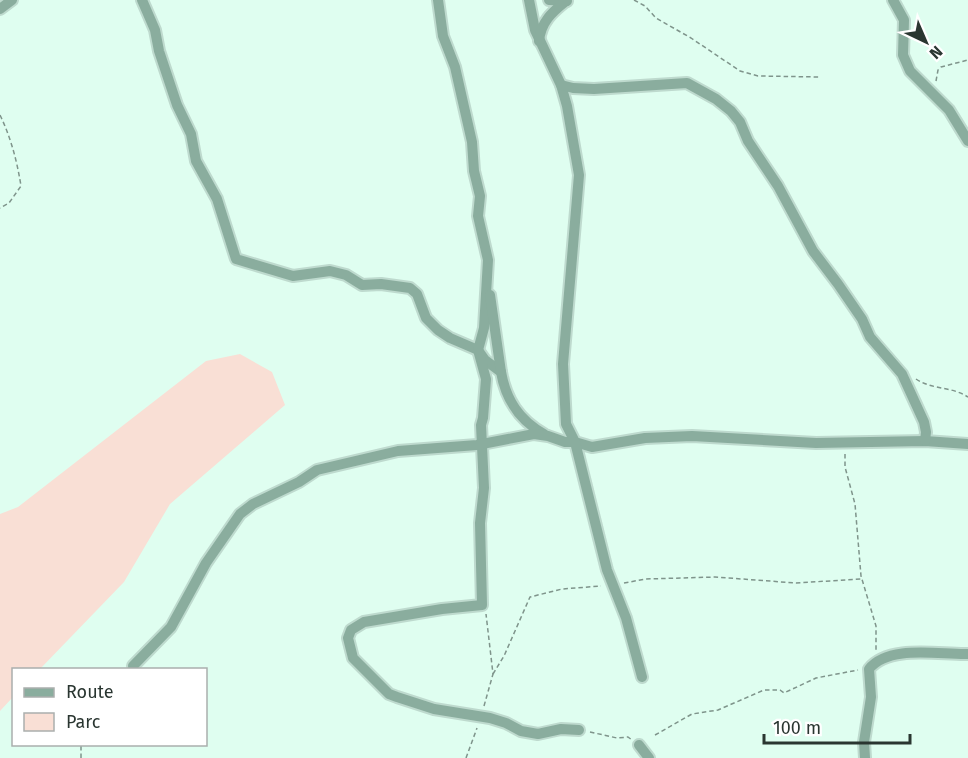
<svg xmlns="http://www.w3.org/2000/svg" width="968" height="758" viewBox="0 0 968 758" font-family="'Fira Sans',sans-serif">
<rect width="100%" height="100%" fill="#dffef0"/>
<path fill="#f9dfd5" d="M240 354 272 372 285 405 170 504 124 582 40 669 14 670 13 697 0 711V514L18 507 206 361Z"/>
<g fill="none" stroke-linecap="round" stroke-linejoin="round">
<g stroke="#bedace" stroke-width="14">
<g id="street">
<path d="M142 0 155 30 159 51 177 105 191 134 196 161 217 199 236 259 293 276 330 271 346 275 362 285 381 284 410 288 417 294 426 318 438 330 450 338 478 350 485 360 501 372C506 400 519 420 544 434"/>
<path d="M438 0 443 36 455 67 472 142 474 171 480 196 478 216 488 260 484 328 478 350 486 379 483 418 481 425 484 488 480 523 482 605 442 609 364 622 351 630 348 638 353 658 389 694 397 697 434 709 490 718 506 723 521 731 538 734 561 729 579 730"/>
<path d="M529 0 535 30 561 85 567 106 579 175 563 364 566 424 575 442 592 447 645 438 692 436 816 443 925 441 968 444"/>
<path d="M549 0 567 1"/>
<path d="M893 0 904 20 903 55 910 71 949 110 968 141"/>
<path d="M0 9 12 0"/>
<path d="M539 41C541 22 552 12 566 1"/>
<path d="M561 85 573 88 594 89 687 83 716 99 731 111 740 122 748 141 778 186 813 251 838 284 862 319 870 337 902 374 924 422 926 432 925 441"/>
<path d="M490 295 501 372"/>
<path d="M133 666 171 627 206 563 240 514 253 504 299 482 317 470 398 451 477 445 534 434 548 436 565 442H575L607 570 626 618 642 677"/>
<path d="M639 745 649 758"/>
<path d="M865 758 864 742 871 697 869 669C889 644 940 655 968 654"/>
</g>
</g>
<g stroke="#7f948b" stroke-width="1.5" stroke-dasharray="4.5 3" stroke-linecap="butt">
<path d="M634 0 645 6 656 18 691 38 740 71 758 76 820 77"/>
<path d="M936 81 938 70 941 67 968 60"/>
<path d="M0 115C11 138 17 161 21 186L9 203 0 208"/>
<path d="M916 379C932 390 951 386 968 397"/>
<path d="M845 454V467L855 504 861 576 876 626V650"/>
<path d="M624 583 646 579 715 577 796 583 861 579"/>
<path d="M493 674 504 656 530 597 562 589 601 586"/>
<path d="M484 706 493 674 486 614"/>
<path d="M590 732 617 738 628 737 632 740"/>
<path d="M655 735 692 714 718 710 764 690H780L784 693 816 678 858 670"/>
<path d="M81 758V744"/>
<path d="M466 758 477 728"/>
</g>
<use href="#street" stroke="#8aad9e" stroke-width="10"/>
</g>
<rect x="12" y="668" width="195" height="78" fill="#ffffff" stroke="#aaafad" stroke-width="1.5"/>
<rect x="24" y="688" width="30" height="9" fill="#8aad9e" stroke="#aaafad" stroke-width="1.5"/>
<text x="66" y="698" font-size="18" fill="#2a3631">Route</text>
<rect x="24" y="713" width="30" height="18" fill="#f9dfd5" stroke="#aaafad" stroke-width="1.5"/>
<text x="66" y="728" font-size="18" fill="#2a3631">Parc</text>
<g transform="translate(926 42) rotate(136)" stroke="#ffffff" stroke-width="4.5" paint-order="stroke">
<path d="M0-4.5L10 22L0 15L-10 22Z" fill="#2a3631"/>
<text y="-9" font-size="16" font-weight="bold" text-anchor="middle" fill="#2a3631">N</text>
</g>
<path d="M764 734v9h146v-9" fill="none" stroke="#2a3631" stroke-width="3"/>
<text x="773" y="734" font-size="18" fill="#2a3631" stroke="#ffffff" stroke-width="4.5" paint-order="stroke">100 m</text>
</svg>
